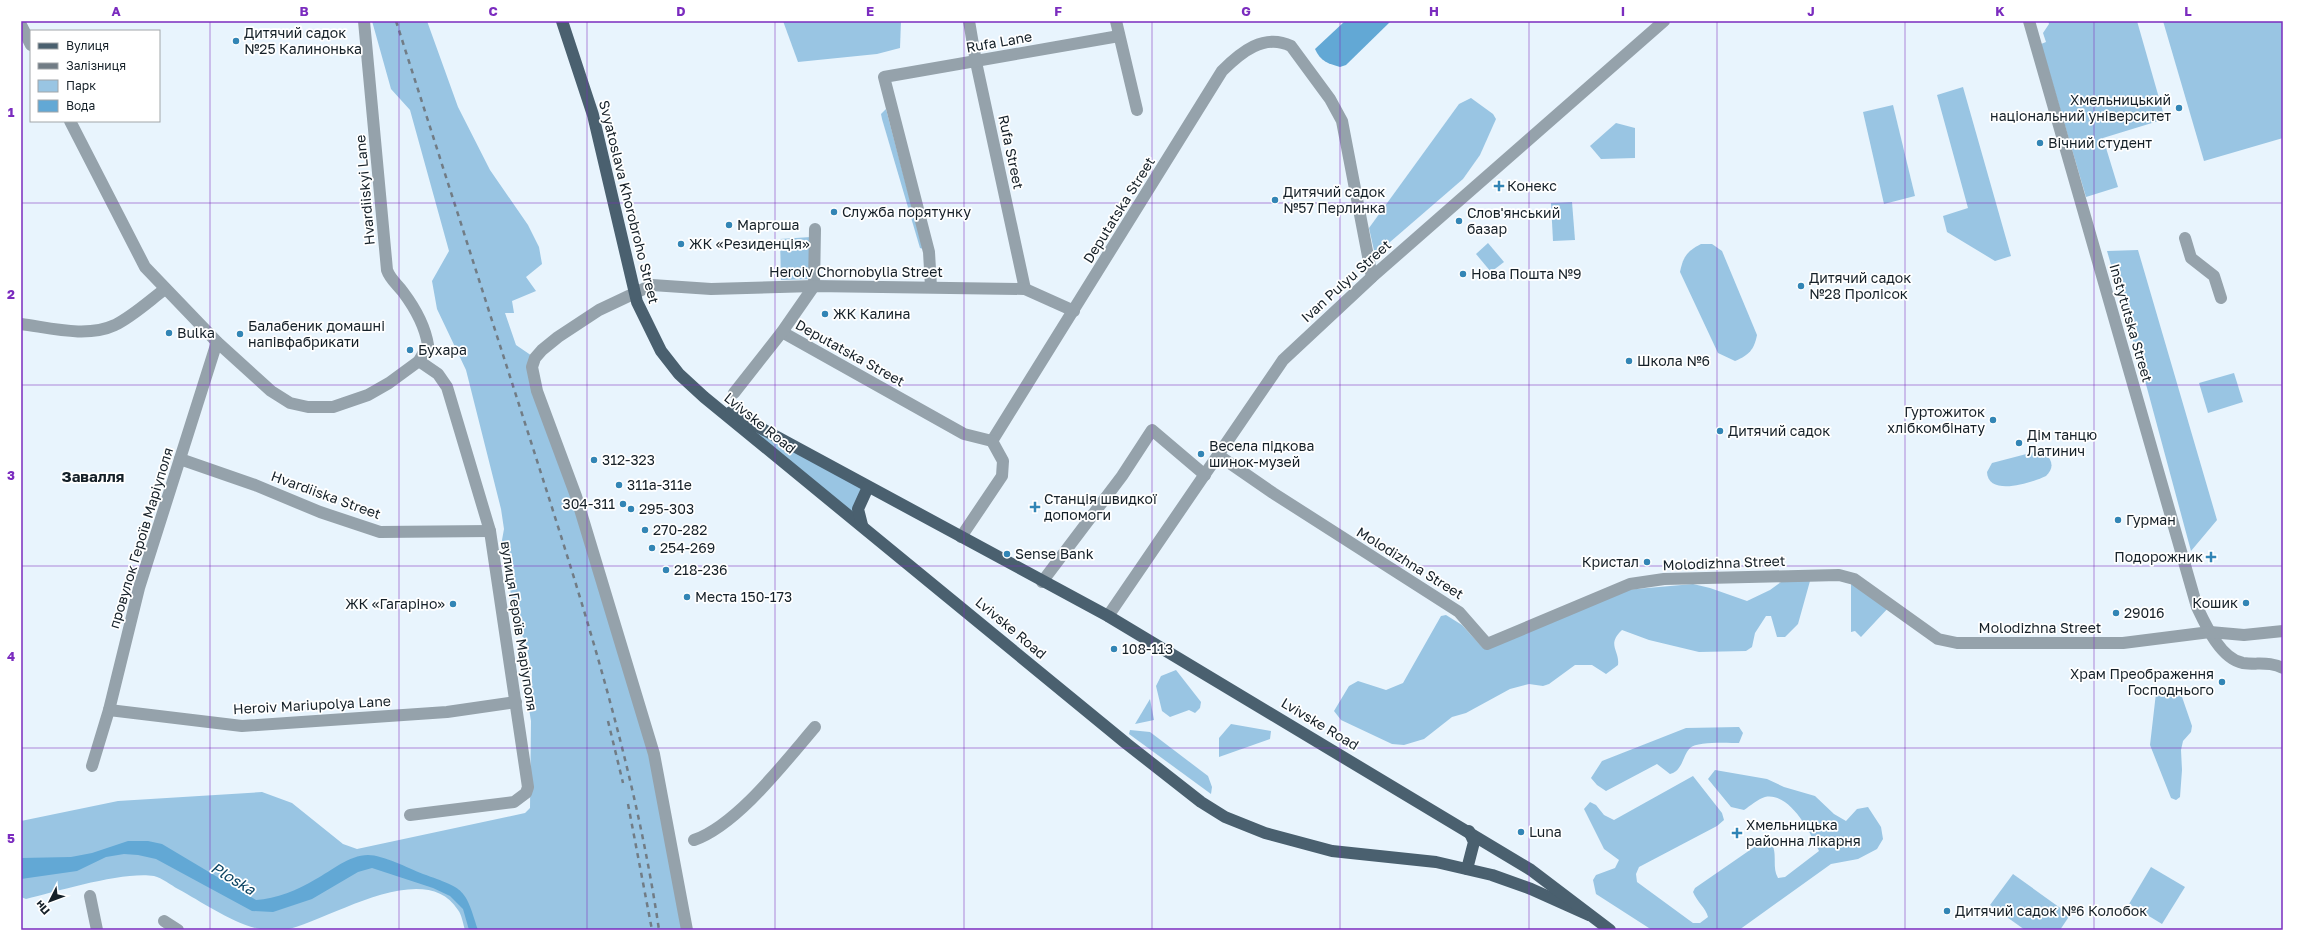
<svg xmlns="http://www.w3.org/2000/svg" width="2304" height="951" viewBox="0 0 2304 951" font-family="'Golos Text',sans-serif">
<rect width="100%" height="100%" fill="#e8f4fd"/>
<g fill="#99c5e3">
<path d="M372 21H427L458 107 490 170 528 225 539 247 542 264 526 277 536 291 512 301 514 313H505L516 345 535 358 532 367 654 754 687 930H465C463 924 462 915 458 910 424 856 327 922 284 930 249 936 208 905 178 889 171 885 162 878 154 876 124 871 58 891 26 899L21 897V821L118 801 262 792 292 803 343 844 357 849 525 813 530 808 531 721 528 703 531 696 532 672 525 639 517 631 502 540 504 529 501 509 466 370 437 309 432 281 449 251 410 110 391 89Z"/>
<path d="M783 21H901L900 48 877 54 798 62Z"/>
<path d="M2048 21H2137L2165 119 2103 138 2118 187 2086 197 2041 44 2046 42 2043 33 2049 24Z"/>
<path d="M2163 21H2283V138L2204 161Z"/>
<path d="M1963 87 2011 256 1995 261 1947 232 1943 216 1968 208 1937 95Z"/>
<path d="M1471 98 1493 114 1496 119 1480 155 1463 179 1375 255 1369 228 1459 104Z"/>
<path d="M1893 105 1915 196 1884 204 1863 112Z"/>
<path d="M886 109 923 249 920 248 882 119 881 114Z"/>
<path d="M1616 123 1635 128V158L1601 159 1590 146Z"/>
<path d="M1572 202 1575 240 1553 241 1551 203Z"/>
<path d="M811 237 812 279 781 280 780 239Z"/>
<path d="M1488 243 1504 262 1491 272 1476 254Z"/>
<path d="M1701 244H1712L1722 251 1757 335C1754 350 1749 355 1735 361L1718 353 1680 272C1683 257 1687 251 1701 244Z"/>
<path d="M2138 250 2217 520 2191 551 2147 388 2107 251Z"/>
<path d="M2234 373 2243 402 2208 413 2199 383Z"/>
<path d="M704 397 868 487 859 502 862 525Z"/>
<path d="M2034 452 2045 453C2053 461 2054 468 2046 476 2031 483 1988 497 1987 472L1992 463Z"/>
<path d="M1785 579 1810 581 1798 624 1785 637H1777L1771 616H1766L1755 633 1752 647 1746 651 1699 652 1649 640 1622 630C1606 645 1620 650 1618 665L1606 674 1592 665H1575L1549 684 1543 686 1529 684 1510 689 1466 713 1452 717 1424 739 1404 745 1392 744 1341 720 1334 711 1349 686 1358 681 1386 690 1403 683 1441 616 1446 615 1462 625 1483 648 1625 590 1693 584 1710 588 1747 601 1770 590Z"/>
<path d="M1851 579 1890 606 1861 637 1855 631 1851 632Z"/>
<path d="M1176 670 1201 702 1200 708 1195 713 1189 710 1170 717 1162 711 1156 686 1161 676Z"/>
<path d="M2160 689 2168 693 2181 694 2192 726 2191 732 2183 741 2181 750 2182 770 2180 797 2176 800 2171 798 2150 745 2156 693Z"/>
<path d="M1150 699 1154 720 1135 724Z"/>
<path d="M1231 724 1271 731 1270 739 1219 757V738Z"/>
<path d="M1739 727 1743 733 1739 743C1729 743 1697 741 1690 748 1683 755 1683 768 1673 773L1670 774 1657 764 1606 791 1597 785 1591 778 1602 761 1686 728Z"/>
<path d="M1130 730 1150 732 1208 776 1212 787 1211 794 1129 734Z"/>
<path d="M1715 770 1767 779 1784 787 1815 796 1834 814 1846 821 1857 809 1868 807 1881 827 1883 839 1877 849 1858 859 1831 864 1739 930H1652L1596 894 1593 880 1596 875 1615 868 1619 860 1604 849 1584 809 1590 802 1596 805 1604 815 1614 820 1693 776 1722 813 1724 820 1717 826 1639 867 1636 874 1637 882 1693 923H1700L1708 917C1706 908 1697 902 1693 892L1695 888 1763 841H1770C1779 853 1771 866 1778 878L1785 877 1819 851C1810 832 1790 792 1765 797 1758 799 1750 806 1744 810L1731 807 1708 779Z"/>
<path d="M2151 867 2185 887 2162 924 2129 904Z"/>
<path d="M2013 874 2070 915 2060 930H2025L1990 905Z"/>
</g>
<g fill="#62a8d5">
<path d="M1345 21H1391L1346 65 1340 67C1329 64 1320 61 1315 49Z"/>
<path d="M128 841H148L162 844 256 900C276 899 298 890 316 879 331 871 349 855 368 855 383 855 408 868 423 874 465 889 465 888 478 930H469L463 909 450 896 433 888 372 868 358 872 312 899 273 912 252 911 156 859 138 855 124 854 106 857 77 871 21 879V858L71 857 92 853Z"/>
</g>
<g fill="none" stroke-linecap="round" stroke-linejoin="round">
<g stroke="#95a2ab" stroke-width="12">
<path d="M969 21 976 62 1025 289"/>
<path d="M1116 21 1137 110"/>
<path d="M2029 21 2197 607C2206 626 2221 659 2243 663 2257 665 2270 661 2283 668"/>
<path d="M21 25 31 45"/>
<path d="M70 121 145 267 217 342 271 391 290 403 308 407H333L368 395 389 383 419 361 428 345C425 326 415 308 403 292 397 284 390 279 387 270L364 21"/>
<path d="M2185 238 2191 258 2214 276 2221 298"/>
<path d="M931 287 929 252 884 77 1119 36"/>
<path d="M21 324C51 328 87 338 115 325 133 316 149 301 165 289"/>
<path d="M782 332 964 434 992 441 1222 71C1241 52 1264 33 1291 46L1330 99 1342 121 1372 277"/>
<path d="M734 393 782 332 814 286 815 229"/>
<path d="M1218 455 1273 493 1459 612 1487 644 1630 584 1664 579 1839 575 1854 579 1938 639 1957 643H2123L2210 632 2244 635 2283 631"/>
<path d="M180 459 255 485 320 512 380 532 490 531"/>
<path d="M961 537 1002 476 1003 461 992 441"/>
<path d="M1042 582 1122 476 1152 430 1205 475"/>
<path d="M1108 616 1283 360 1372 277 1664 21"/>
<path d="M109 710 242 726 447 712 516 702"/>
<path d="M92 766 109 710 139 588 217 342"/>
<path d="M410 815 514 802 526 793 528 787 490 531 447 387 438 374 419 361"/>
<path d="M694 840C737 825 785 762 815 727"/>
<path d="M90 896 97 930"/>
<path d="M164 921 178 930"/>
<path d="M687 930 654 754 576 496 537 391 532 367 535 358 542 350 558 337 599 310 652 285 711 289 814 286 1025 289 1074 311"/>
</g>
<g stroke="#4a606f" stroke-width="12">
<path d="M562 21 593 115 637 302 661 351 679 374 704 397 1127 744 1201 802 1225 817 1265 833 1332 851 1436 862 1492 875 1531 889 1589 915"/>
<path d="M731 412 1108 616 1531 870 1610 930"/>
<path d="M862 525 858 509 868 487"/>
<path d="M1467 869 1474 842 1469 831"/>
</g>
<g stroke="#717c85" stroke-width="2.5" stroke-dasharray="5 5" stroke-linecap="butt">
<path d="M396 21C441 161 486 302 531 442 582 601 635 765 659 930"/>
<path d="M608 721 623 783"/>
<path d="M628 804 652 930"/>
</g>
</g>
<path fill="none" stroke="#7b2cbf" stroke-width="1" stroke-opacity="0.55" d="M210 21V930M399 21V930M587 21V930M775 21V930M964 21V930M1152 21V930M1340 21V930M1529 21V930M1717 21V930M1905 21V930M2094 21V930M21 203H2283M21 385H2283M21 566H2283M21 748H2283"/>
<g fill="#3285b5" stroke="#fff" stroke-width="1.5">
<circle cx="236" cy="41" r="4"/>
<circle cx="2179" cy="108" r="4"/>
<circle cx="2040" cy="143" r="4"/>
<path d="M1497 180h4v4h4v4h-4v4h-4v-4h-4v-4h4z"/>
<circle cx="1275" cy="200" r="4"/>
<circle cx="834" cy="212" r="4"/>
<circle cx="1459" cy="221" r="4"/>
<circle cx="729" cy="225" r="4"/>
<circle cx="681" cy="244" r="4"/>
<circle cx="1463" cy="274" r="4"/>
<circle cx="1801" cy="286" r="4"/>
<circle cx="825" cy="314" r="4"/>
<circle cx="169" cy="333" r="4"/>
<circle cx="240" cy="334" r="4"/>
<circle cx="410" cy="350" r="4"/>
<circle cx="1629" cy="361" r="4"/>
<circle cx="1993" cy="420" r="4"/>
<circle cx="1720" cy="431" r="4"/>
<circle cx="2019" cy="443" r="4"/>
<circle cx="1201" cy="454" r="4"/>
<circle cx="594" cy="460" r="4"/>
<circle cx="619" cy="485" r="4"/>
<circle cx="623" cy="504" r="4"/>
<path d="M1033 501h4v4h4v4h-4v4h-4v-4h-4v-4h4z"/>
<circle cx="631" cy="509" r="4"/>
<circle cx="2118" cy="520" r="4"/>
<circle cx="645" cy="530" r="4"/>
<circle cx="652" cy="548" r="4"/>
<circle cx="1007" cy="554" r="4"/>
<path d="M2209 551h4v4h4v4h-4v4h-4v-4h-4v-4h4z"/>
<circle cx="1647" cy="562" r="4"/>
<circle cx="666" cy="570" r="4"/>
<circle cx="687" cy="597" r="4"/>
<circle cx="2246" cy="603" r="4"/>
<circle cx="453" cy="604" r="4"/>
<circle cx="2116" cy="613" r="4"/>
<circle cx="1114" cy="649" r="4"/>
<circle cx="2222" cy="682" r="4"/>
<circle cx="1521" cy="832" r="4"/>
<path d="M1735 827h4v4h4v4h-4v4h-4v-4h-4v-4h4z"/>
<circle cx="1947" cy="911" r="4"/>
</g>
<g text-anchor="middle" stroke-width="3.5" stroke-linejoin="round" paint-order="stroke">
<g font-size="14" fill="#152028" stroke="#fff" text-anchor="start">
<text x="244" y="38">Дитячий садок<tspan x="244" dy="16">№25 Калинонька</tspan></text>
<text x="2171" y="105" text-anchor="end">Хмельницький<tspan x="2171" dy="16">національний університет</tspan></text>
<text x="2048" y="148">Вічний студент</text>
<text x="1507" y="191">Конекс</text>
<text x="1283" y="197">Дитячий садок<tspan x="1283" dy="16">№57 Перлинка</tspan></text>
<text x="842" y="217">Служба порятунку</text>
<text x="1467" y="218">Слов'янський<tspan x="1467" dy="16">базар</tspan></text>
<text x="737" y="230">Маргоша</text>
<text x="689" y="249">ЖК «Резиденція»</text>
<text x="1471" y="279">Нова Пошта №9</text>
<text x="1809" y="283">Дитячий садок<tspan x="1809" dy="16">№28 Пролісок</tspan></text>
<text x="833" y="319">ЖК Калина</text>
<text x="248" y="331">Балабеник домашні<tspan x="248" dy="16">напівфабрикати</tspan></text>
<text x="177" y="338">Bulka</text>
<text x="418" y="355">Бухара</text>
<text x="1637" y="366">Школа №6</text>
<text x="1985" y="417" text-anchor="end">Гуртожиток<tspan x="1985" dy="16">хлібкомбінату</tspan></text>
<text x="1728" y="436">Дитячий садок</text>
<text x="2027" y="440">Дім танцю<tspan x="2027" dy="16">Латинич</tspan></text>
<text x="1209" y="451">Весела підкова<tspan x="1209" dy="16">шинок-музей</tspan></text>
<text x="602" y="465">312-323</text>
<text x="627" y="490">311а-311е</text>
<text x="1044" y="504">Станція швидкої<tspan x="1044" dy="16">допомоги</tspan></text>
<text x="615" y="509" text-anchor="end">304-311</text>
<text x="639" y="514">295-303</text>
<text x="2126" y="525">Гурман</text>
<text x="653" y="535">270-282</text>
<text x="660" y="553">254-269</text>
<text x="1015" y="559">Sense Bank</text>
<text x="2203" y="562" text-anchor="end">Подорожник</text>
<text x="1639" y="567" text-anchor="end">Кристал</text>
<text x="674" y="575">218-236</text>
<text x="695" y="602">Места 150-173</text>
<text x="2238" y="608" text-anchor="end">Кошик</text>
<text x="445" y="609" text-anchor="end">ЖК «Гагаріно»</text>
<text x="2124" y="618">29016</text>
<text x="1122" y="654">108-113</text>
<text x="2214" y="679" text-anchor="end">Храм Преображення<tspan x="2214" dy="16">Господнього</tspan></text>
<text x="1746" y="830">Хмельницька<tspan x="1746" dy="16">районна лікарня</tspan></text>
<text x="1529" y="837">Luna</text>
<text x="1955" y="916">Дитячий садок №6 Колобок</text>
</g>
<g font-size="14" fill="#152028" stroke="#fff">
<text transform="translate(999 42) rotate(-10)" y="5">Rufa Lane</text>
<text transform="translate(1011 152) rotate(78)" y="5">Rufa Street</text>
<text transform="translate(365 190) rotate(-95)" y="5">Hvardiiskyi Lane</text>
<text transform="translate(629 202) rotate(76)" y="5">Svyatoslava Khorobroho Street</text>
<text transform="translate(1119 210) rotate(-58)" y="5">Deputatska Street</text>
<text x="856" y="277">Heroiv Chornobylia Street</text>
<text transform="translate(1346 281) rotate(-42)" y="5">Ivan Pulyu Street</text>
<text transform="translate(2131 323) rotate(74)" y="5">Instytutska Street</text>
<text transform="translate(850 353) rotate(29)" y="5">Deputatska Street</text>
<text transform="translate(760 423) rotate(39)" y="5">Lvivske Road</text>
<text transform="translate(326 495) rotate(20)" y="5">Hvardiiska Street</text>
<text transform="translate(141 538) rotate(-73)" y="5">провулок Героїв Маріуполя</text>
<text transform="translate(1410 563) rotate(32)" y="5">Molodizhna Street</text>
<text transform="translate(1724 563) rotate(-2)" y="5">Molodizhna Street</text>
<text transform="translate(519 626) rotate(81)" y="5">вулиця Героїв Маріуполя</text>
<text transform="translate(1011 628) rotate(40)" y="5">Lvivske Road</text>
<text x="2040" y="633">Molodizhna Street</text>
<text transform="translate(312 705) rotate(-3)" y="5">Heroiv Mariupolya Lane</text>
<text transform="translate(1320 724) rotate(31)" y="5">Lvivske Road</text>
</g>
<g font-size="15" font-weight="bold" fill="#152028" stroke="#fff">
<text x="93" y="482">Завалля</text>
</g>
<g font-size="15" font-style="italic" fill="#0d4564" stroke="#fff">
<text transform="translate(233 879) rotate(31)" y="5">Ploska</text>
</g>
</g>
<rect width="2304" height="951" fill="none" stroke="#ffffff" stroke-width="44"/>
<rect x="30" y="30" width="130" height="92" fill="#ffffff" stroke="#a1a6a9"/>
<rect x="38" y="43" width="20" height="6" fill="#4a606f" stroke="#a1a6a9"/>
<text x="66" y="50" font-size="12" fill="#152028">Вулиця</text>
<rect x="38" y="63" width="20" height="6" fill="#717c85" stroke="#a1a6a9"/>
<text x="66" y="70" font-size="12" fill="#152028">Залізниця</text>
<rect x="38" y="80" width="20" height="12" fill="#99c5e3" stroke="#a1a6a9"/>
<text x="66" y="90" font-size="12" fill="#152028">Парк</text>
<rect x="38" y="100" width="20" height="12" fill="#62a8d5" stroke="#a1a6a9"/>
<text x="66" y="110" font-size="12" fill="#152028">Вода</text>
<g transform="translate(50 901) rotate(228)" stroke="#ffffff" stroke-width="3" paint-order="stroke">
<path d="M0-3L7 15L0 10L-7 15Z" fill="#152028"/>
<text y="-6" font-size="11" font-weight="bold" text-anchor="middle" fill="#152028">Пн</text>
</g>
<rect x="22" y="22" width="2260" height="907" fill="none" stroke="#7b2cbf" stroke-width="1.5"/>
<g font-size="13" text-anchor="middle" font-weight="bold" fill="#7b2cbf">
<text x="116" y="16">A</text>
<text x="304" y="16">B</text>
<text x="493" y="16">C</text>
<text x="681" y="16">D</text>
<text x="870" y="16">E</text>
<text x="1058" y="16">F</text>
<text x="1246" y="16">G</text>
<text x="1434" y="16">H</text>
<text x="1623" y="16">I</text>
<text x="1811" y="16">J</text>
<text x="2000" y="16">K</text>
<text x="2188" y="16">L</text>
<text x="11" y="117">1</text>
<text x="11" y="299">2</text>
<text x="11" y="480">3</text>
<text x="11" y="661">4</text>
<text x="11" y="843">5</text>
</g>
</svg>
